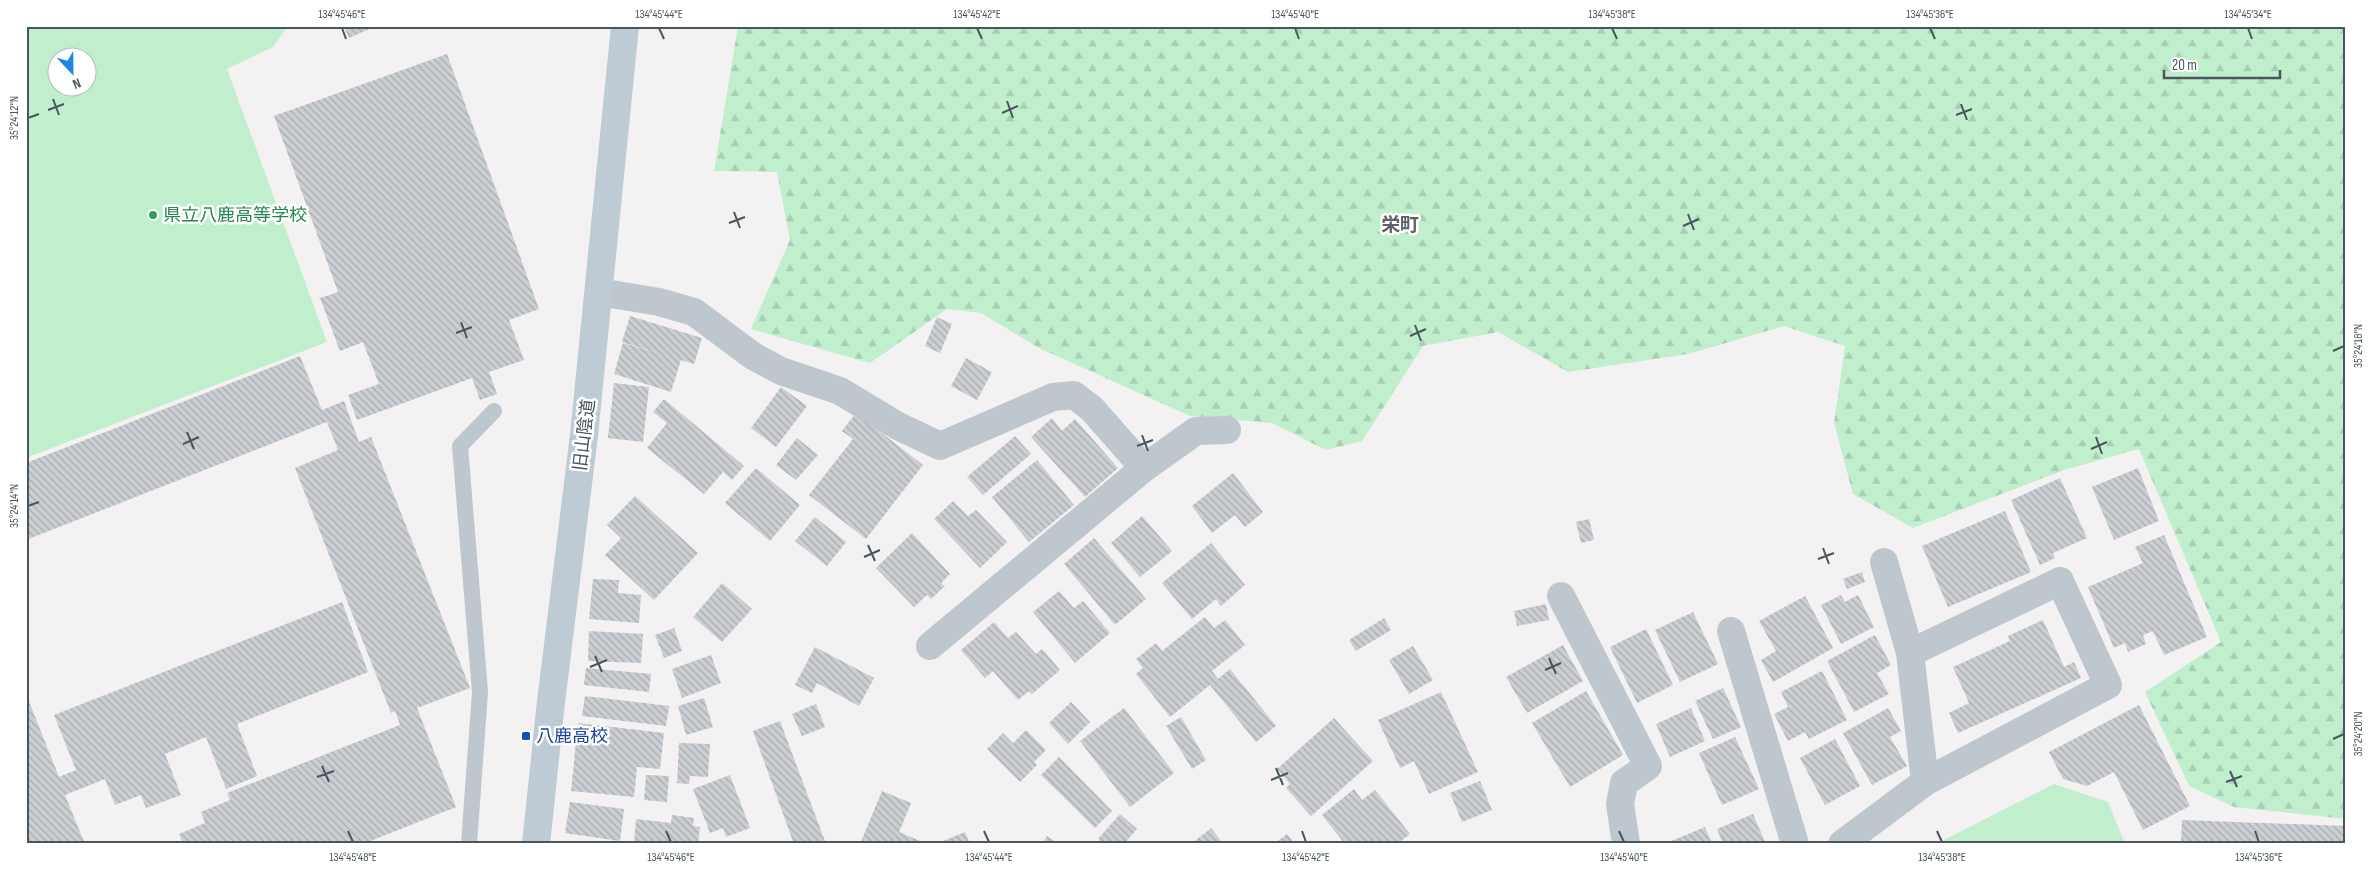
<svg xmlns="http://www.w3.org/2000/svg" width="2372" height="870" viewBox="0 0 2372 870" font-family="'Sofia Sans Condensed','Noto Sans JP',sans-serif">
<defs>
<pattern id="forest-firs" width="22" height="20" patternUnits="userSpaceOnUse" patternTransform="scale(1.25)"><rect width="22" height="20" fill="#c1efce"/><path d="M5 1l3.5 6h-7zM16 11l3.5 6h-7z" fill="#a7cfb3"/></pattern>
<pattern id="building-back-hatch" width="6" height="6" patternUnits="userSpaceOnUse" patternTransform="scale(1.25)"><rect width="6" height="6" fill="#cbcfd3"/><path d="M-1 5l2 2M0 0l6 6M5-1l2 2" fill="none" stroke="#a7abae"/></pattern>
</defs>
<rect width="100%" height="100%" fill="#f3f1f1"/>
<path fill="url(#forest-firs)" d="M738 26H2346V819L2234 807 2189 786 2145 692 2221 642 2139 449 2064 470 1913 528 1853 494 1834 423 1845 346 1784 326 1688 354 1568 372 1498 332 1423 346 1362 441 1326 450 1272 423 1190 416 1039 348 981 313 947 309 870 363 751 329 790 240 777 172 714 171Z"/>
<g fill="#c1efce" fill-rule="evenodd">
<path d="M26 26H288L273 47 227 69 327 342 26 458ZM58 58H88V88H58Z"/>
<path d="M2054 784 2108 802 2125 844H1936Z"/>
</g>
<g fill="url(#building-back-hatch)">
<path d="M344 26H376L349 38Z"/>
<path d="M447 54 539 309 509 320 524 360 489 372 497 394 480 400 472 378 357 420 348 395 379 384 363 342 340 351 320 298 338 292 274 116Z"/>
<path d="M630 316 702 338 694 364 681 360 671 392 614 374 623 343 668 356 622 342Z"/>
<path d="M937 317 952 324 940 353 925 346Z"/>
<path d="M300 356 322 410 344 401 359 442 371 437 470 688 417 708 456 807 363 844H183L179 834 205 823 201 812 230 800 227 793 400 725 395 711 391 713 295 468 338 450 327 422 26 540V463Z"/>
<path d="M966 358 992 372 977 400 951 386Z"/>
<path d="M614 383 649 387 643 442 608 438Z"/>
<path d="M781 387 807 406 776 447 751 428Z"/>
<path d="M664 399 744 466 732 480 723 472 704 494 647 448 667 423 653 412Z"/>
<path d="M856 413 923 465 866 539 809 495 853 439 842 431Z"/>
<path d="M1052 418 1062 431 1075 419 1118 468 1085 497 1031 437Z"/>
<path d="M1015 436 1031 454 983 495 967 477Z"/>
<path d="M797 438 818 455 796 480 776 465Z"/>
<path d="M1037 460 1074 505 1029 542 992 497Z"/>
<path d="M756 468 800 505 770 541 725 503Z"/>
<path d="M2138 468 2159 521 2114 540 2092 487Z"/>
<path d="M1233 473 1263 512 1245 527 1235 515 1212 533 1192 506Z"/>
<path d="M2060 478 2087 538 2053 553 2055 558 2040 565 2011 500Z"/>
<path d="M635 496 698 553 654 600 605 555 621 538 607 525Z"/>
<path d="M953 501 968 516 976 510 1007 542 980 568 934 519Z"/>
<path d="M2005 511 2031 572 1948 607 1922 546Z"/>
<path d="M1142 516 1172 551 1140 577 1111 543Z"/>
<path d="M815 517 846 542 827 566 795 541Z"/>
<path d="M1589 519 1594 540 1581 543 1576 522Z"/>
<path d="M912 533 950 574 941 583 945 586 931 599 927 595 914 607 876 568Z"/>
<path d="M2164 535 2207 637 2164 655 2153 631 2143 635 2146 644 2128 652 2125 643 2114 648 2088 587 2143 563 2135 547Z"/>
<path d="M1094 538 1146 599 1115 625 1064 564Z"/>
<path d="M1211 543 1245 585 1221 606 1216 599 1192 619 1162 583Z"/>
<path d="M1862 572 1865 582 1847 589 1843 579Z"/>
<path d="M593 579 619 580 618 593 641 595 639 623 589 619Z"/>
<path d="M722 583 752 609 722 642 693 617Z"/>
<path d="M1059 591 1074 608 1083 601 1110 633 1075 663 1033 612Z"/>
<path d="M1841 595 1845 602 1858 595 1874 627 1841 644 1821 605Z"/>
<path d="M1805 596 1833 648 1773 682 1761 660 1776 651 1759 621Z"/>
<path d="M342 602 368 672 237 724 257 776 226 789 206 737 165 754 181 795 146 808 141 795 115 805 105 779 65 795 85 844H26V694L59 777 76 770 54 715Z"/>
<path d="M1546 604 1549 620 1517 626 1514 611Z"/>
<path d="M1693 612 1718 664 1680 682 1655 630Z"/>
<path d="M1205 617 1214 628 1225 620 1245 645 1212 671 1218 679 1230 669 1276 726 1256 742 1210 685 1170 717 1136 674 1143 668 1136 659 1156 643 1162 651Z"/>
<path d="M1384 618 1391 630 1356 651 1349 640Z"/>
<path d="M2043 620 2064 667 2074 662 2081 678 1958 733 1949 713 1969 703 1953 667 2010 641 2008 636Z"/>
<path d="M994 622 1008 638 1016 632 1036 654 1042 649 1060 670 1032 694 1029 691 1018 700 993 671 985 678 961 650Z"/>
<path d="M674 628 682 651 664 658 655 635Z"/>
<path d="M1646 629 1673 685 1637 703 1610 647Z"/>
<path d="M589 631 643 634 641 663 588 661Z"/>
<path d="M1875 635 1891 665 1877 673 1889 694 1854 712 1827 661Z"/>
<path d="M1563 645 1583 681 1527 713 1506 677Z"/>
<path d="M1413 646 1433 680 1409 694 1389 660Z"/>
<path d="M815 647 874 678 859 706 817 683 812 693 795 685Z"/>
<path d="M711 655 721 683 682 698 672 669Z"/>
<path d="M586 668 651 674 649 692 584 685Z"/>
<path d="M1822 671 1847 720 1809 739 1805 732 1788 741 1774 714 1788 707 1781 692Z"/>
<path d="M1723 688 1741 727 1713 739 1695 701Z"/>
<path d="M1586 691 1623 755 1570 787 1532 723Z"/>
<path d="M1441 692 1478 772 1429 794 1414 761 1400 768 1378 720Z"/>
<path d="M585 696 669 706 666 726 582 716Z"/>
<path d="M704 698 713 727 686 735 678 706Z"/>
<path d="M1071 702 1090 722 1068 744 1049 723Z"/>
<path d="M816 704 825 727 802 736 792 714Z"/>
<path d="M2139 705 2190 806 2143 830 2114 772 2087 786 2063 779 2049 752Z"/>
<path d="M1124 708 1174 773 1130 807 1080 741Z"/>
<path d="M1691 708 1705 741 1670 757 1656 724Z"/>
<path d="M1888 708 1901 731 1890 737 1907 766 1872 785 1843 733Z"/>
<path d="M1181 717 1206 760 1192 769 1166 726Z"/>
<path d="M1334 718 1373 761 1311 816 1286 788 1290 784 1277 769Z"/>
<path d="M780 721 826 844H794L753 731Z"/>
<path d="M578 723 664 733 660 769 637 767 634 797 571 791Z"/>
<path d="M1026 730 1046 750 1034 762 1037 765 1020 782 987 749 1003 733 1013 743Z"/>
<path d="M1735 737 1759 789 1722 805 1699 753Z"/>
<path d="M1835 739 1860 786 1825 805 1800 758Z"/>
<path d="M679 743 710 744 708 777 690 776 689 784 677 783Z"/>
<path d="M1059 757 1112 811 1095 828 1041 775Z"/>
<path d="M646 775 669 776 667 802 644 800Z"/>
<path d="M730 775 750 828 726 837 723 828 710 833 693 789Z"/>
<path d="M1480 781 1492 810 1462 822 1450 793Z"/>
<path d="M1354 789 1362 800 1375 790 1410 834 1397 844H1345L1322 815Z"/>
<path d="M882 791 911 803 899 832 927 844H860Z"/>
<path d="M570 802 624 809 620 841 565 833Z"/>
<path d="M1120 814 1137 829 1124 844H1103L1098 839Z"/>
<path d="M1753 814 1766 844H1723L1717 829Z"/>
<path d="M672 815 694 818 693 826 700 827 698 844H634L636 819 671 823Z"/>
<path d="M2182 820 2346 826V844H2181Z"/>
<path d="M1705 827 1712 844H1670L1669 842Z"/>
<path d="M1211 828 1223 844H1191Z"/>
<path d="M965 832 970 844H936Z"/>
<path d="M1287 834 1295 844H1274Z"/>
<path d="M1047 836 1059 844H1042Z"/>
</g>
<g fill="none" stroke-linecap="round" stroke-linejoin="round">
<path stroke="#bdc7cd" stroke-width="16" d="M469 844 480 692 460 446 494 411"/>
<g stroke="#bdc7cd" stroke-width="28">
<path d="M599 292 659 302 694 312 753 356 781 371 840 391 898 426 940 446 1053 397 1074 395 1092 409 1144 468 930 646"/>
<path d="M1144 468 1196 431 1227 430"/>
<path d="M1884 562 1910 653 1925 782"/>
<path d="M1561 596 1648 766 1624 783 1620 804 1626 844"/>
<path d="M1731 631 1795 844"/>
<path d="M1842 844 1925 782 2108 685 2060 581 1910 653"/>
</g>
<path stroke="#bfcbd4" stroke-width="28" d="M536 844 551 702 584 435 625 26"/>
</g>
<path fill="none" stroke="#49565e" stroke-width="2" d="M342 28 346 39M659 28 664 39M977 28 982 39M1295 28 1299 39M1612 28 1617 39M1930 28 1935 39M2248 28 2252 39M53 99 59 115M1007 101 1013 118M1961 104 1967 120M48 110 64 104M1002 113 1018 106M1956 115 1972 109M28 118 39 114M734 212 740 228M1688 214 1694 230M729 223 745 217M1683 226 1699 219M461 322 467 338M1415 325 1421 341M456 333 472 327M1410 336 1426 329M2333 351 2344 346M187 432 194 449M1142 435 1148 451M2096 437 2102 454M183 444 199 437M1137 446 1153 440M2091 449 2107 442M28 506 39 502M868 545 875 561M1823 548 1829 564M864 557 880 550M1818 559 1834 553M595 656 602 672M1549 658 1556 674M590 667 607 660M1545 670 1561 663M2333 739 2344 734M322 766 329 782M1276 768 1283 785M2230 771 2237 787M317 777 334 771M1271 780 1288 773M2226 782 2242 776M348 831 353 842M666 831 671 842M984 831 989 842M1302 831 1306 842M1619 831 1624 842M1937 831 1942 842M2255 831 2259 842"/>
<circle fill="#2e9e5b" stroke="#fff" stroke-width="2" cx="153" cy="215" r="5"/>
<rect fill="#1a4fb4" stroke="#fff" stroke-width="2" x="521" y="731" width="10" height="10" rx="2.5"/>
<g text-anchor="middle" stroke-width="5" stroke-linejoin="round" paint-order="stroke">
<g font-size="18" fill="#27864d" stroke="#fff" text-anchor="start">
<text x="163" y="221">県立八鹿高等学校</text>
</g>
<g font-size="18" fill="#49565e" stroke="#fff">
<text transform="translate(584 435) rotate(-83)" y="6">旧山陰道</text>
</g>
<g font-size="18" fill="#164399" stroke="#fff" text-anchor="start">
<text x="536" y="742">八鹿高校</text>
</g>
<g font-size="19" font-weight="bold" fill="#5d6266" stroke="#fff">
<text x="1400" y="231">栄町</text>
</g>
</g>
<rect width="2372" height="870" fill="none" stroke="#ffffff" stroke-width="55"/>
<g transform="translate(72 72) rotate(158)"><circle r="24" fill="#ffffff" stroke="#b6bbbf"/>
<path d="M0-4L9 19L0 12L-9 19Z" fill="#1e88e0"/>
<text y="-8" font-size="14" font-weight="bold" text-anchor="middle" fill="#49565e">N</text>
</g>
<path d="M2164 70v8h116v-8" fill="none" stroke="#49565e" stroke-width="2.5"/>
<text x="2172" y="70" font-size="15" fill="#49565e" stroke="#ffffff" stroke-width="4" paint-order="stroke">20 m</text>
<rect x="28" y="28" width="2316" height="814" fill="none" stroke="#49565e" stroke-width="2"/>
<g font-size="12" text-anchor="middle" fill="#49565e">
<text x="342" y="18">134°45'46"E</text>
<text x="659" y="18">134°45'44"E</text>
<text x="977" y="18">134°45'42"E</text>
<text x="1295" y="18">134°45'40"E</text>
<text x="1612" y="18">134°45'38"E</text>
<text x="1930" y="18">134°45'36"E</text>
<text x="2248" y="18">134°45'34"E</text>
<text transform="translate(14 118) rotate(-90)" y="4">35°24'12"N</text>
<text transform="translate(2358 346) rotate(-90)" y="4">35°24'18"N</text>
<text transform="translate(14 506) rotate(-90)" y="4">35°24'14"N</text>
<text transform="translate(2358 734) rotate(-90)" y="4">35°24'20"N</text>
<text x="353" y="861">134°45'48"E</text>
<text x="671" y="861">134°45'46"E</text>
<text x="989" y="861">134°45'44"E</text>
<text x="1306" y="861">134°45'42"E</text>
<text x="1624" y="861">134°45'40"E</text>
<text x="1942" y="861">134°45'38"E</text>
<text x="2259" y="861">134°45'36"E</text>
</g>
</svg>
